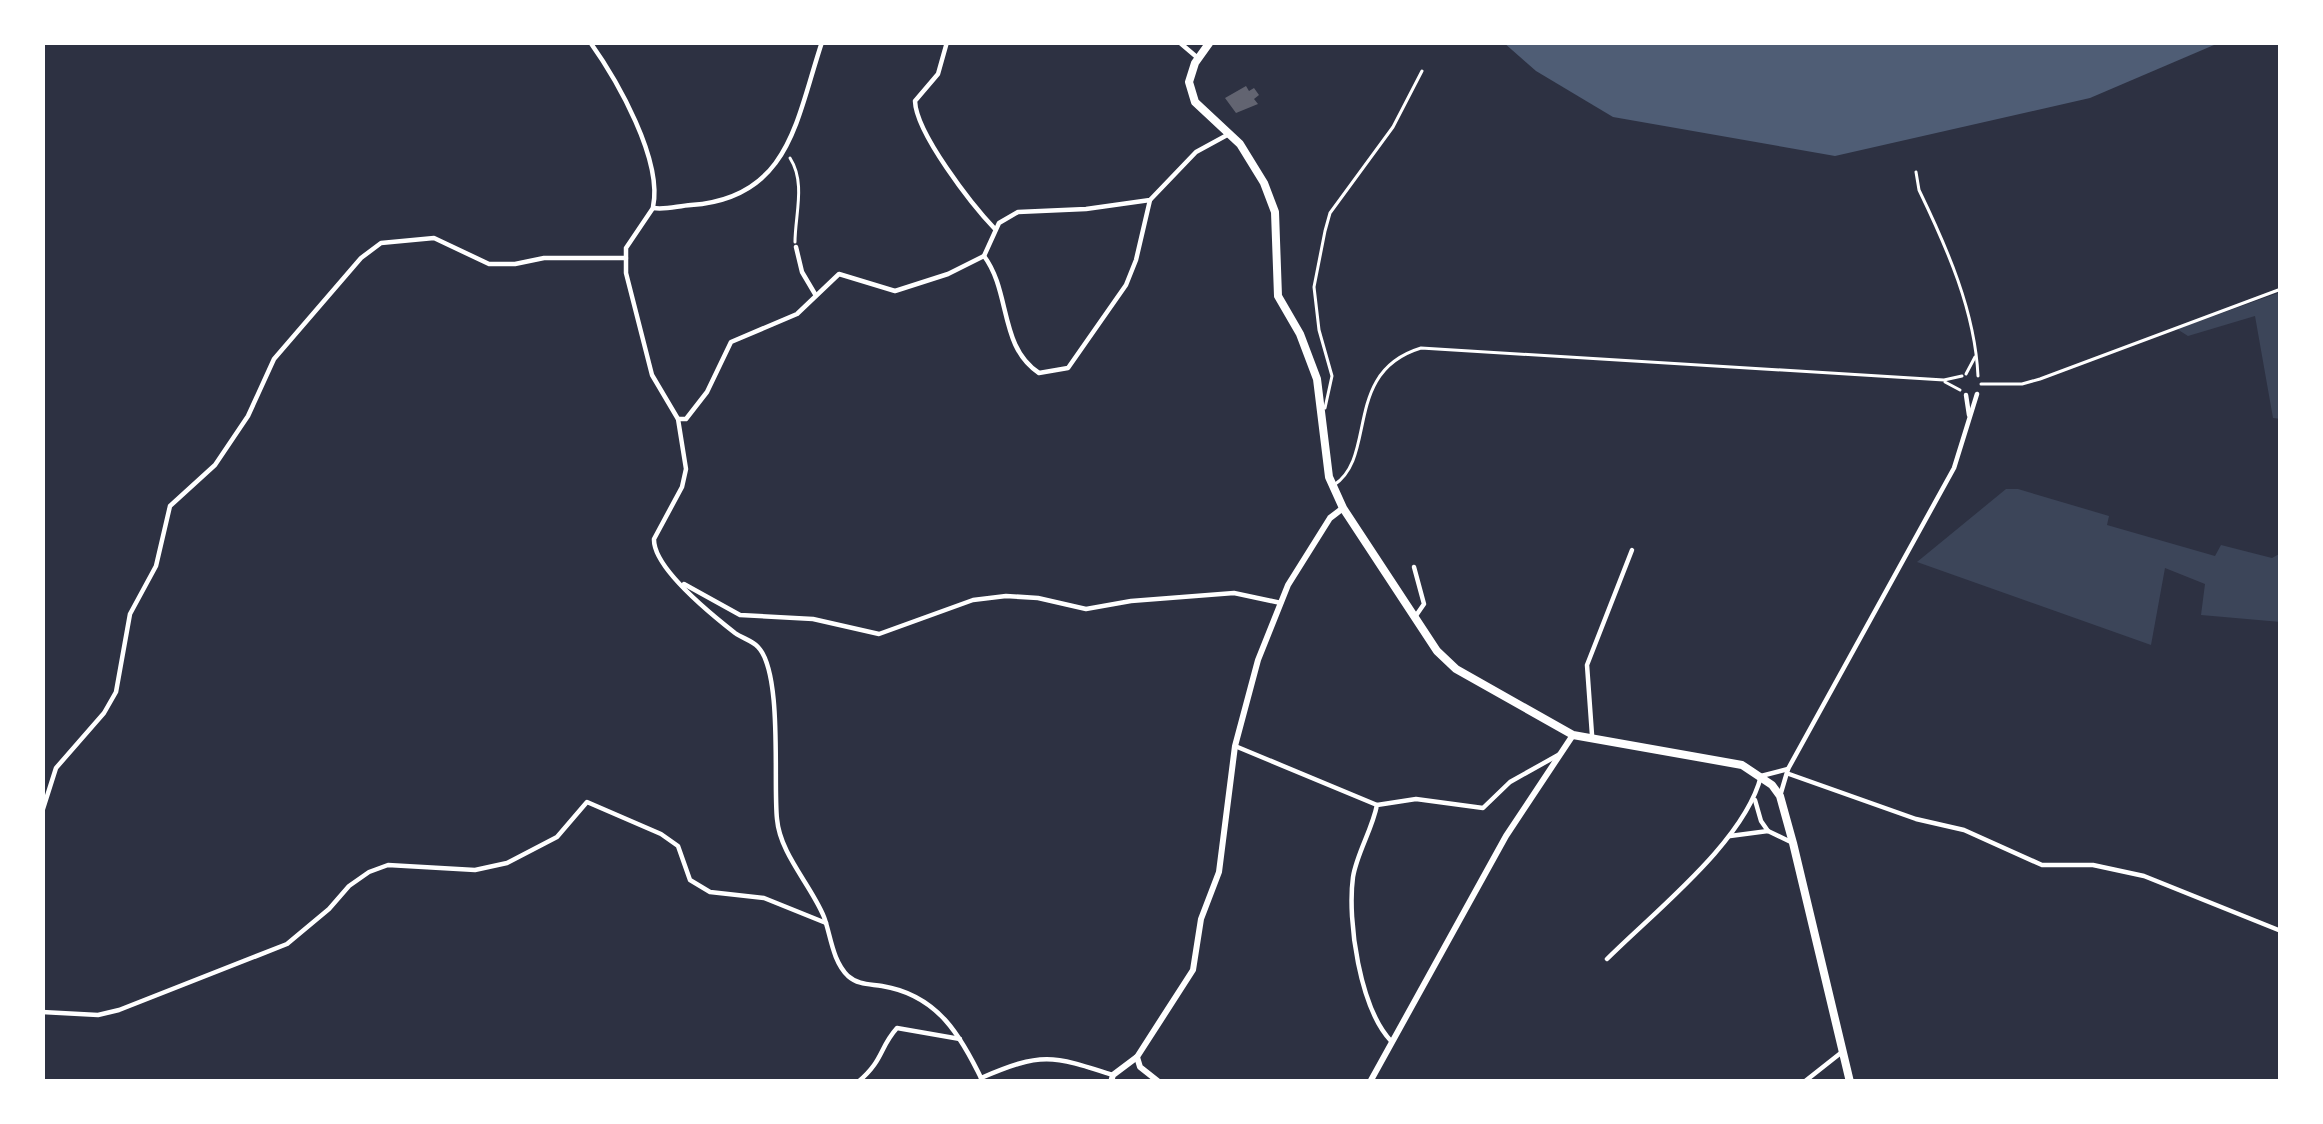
<svg xmlns="http://www.w3.org/2000/svg" width="2323" height="1124" viewBox="0 0 2323 1124" font-family="'Alegreya Sans',sans-serif">
<rect width="100%" height="100%" fill="#2d3142"/>
<g fill="#3c4559">
<path d="M2281 292V419L2273 418 2255 316 2188 336 2177 329Z"/>
<path d="M2006 489H2018L2109 516 2107 525 2215 556 2221 545 2272 558 2281 553V622L2201 615 2205 584 2165 568 2151 645 1917 562Z"/>
</g>
<path fill="#4f5d75" d="M1503 42H2221L2090 98 1835 156 1613 117 1536 71Z"/>
<path fill="#626471" d="M1246 86 1249 91 1254 88 1259 95 1254 99 1258 104 1236 113 1225 98Z"/>
<g fill="none" stroke-linecap="round" stroke-linejoin="round">
<path stroke="#fff" stroke-width="3" d="M790 158C806 183 795 215 795 242"/>
<g stroke="#fff" stroke-width="3">
<path d="M1916 172 1919 190C1947 248 1975 311 1978 376"/>
<path d="M1966 374 1975 357"/>
<path d="M1945 382 1960 390"/>
<path d="M1981 384H2022L2040 379 2281 289"/>
<path d="M1325 408 1332 376 1319 330 1314 287 1325 231 1330 213 1393 127 1422 71"/>
<path d="M1334 485C1378 456 1342 372 1421 348L1944 380 1962 376"/>
</g>
<g stroke="#fff" stroke-width="4.5">
<path d="M590 42C617 80 663 160 653 207"/>
<path d="M947 42 938 74 915 101C916 133 972 205 995 229"/>
<path d="M1179 42 1199 59"/>
<path d="M653 208 626 248V273L652 375 678 419 686 469 682 487 654 539C653 568 712 615 735 633 742 638 753 641 758 647 783 673 773 783 777 819 780 854 811 885 824 917 831 936 832 960 848 976 858 985 870 984 882 986 938 995 961 1036 983 1082"/>
<path d="M653 208C666 210 677 206 691 205 790 198 796 120 822 42"/>
<path d="M796 247 802 272 815 294"/>
<path d="M984 256C1011 292 999 347 1039 373L1068 368 1126 285 1136 260 1150 200"/>
<path d="M1966 395 1969 415"/>
<path d="M678 419H686L707 392 731 342 797 314 839 274 895 291 948 274 984 256 999 223 1018 212 1086 209 1150 200 1196 152 1229 134"/>
<path d="M1414 567 1424 604 1415 617"/>
<path d="M684 584 740 615 813 619 879 634 973 600 1006 596 1038 598 1086 609 1131 601 1234 593 1281 603"/>
<path d="M1592 735 1587 665 1632 550"/>
<path d="M1235 746 1377 805"/>
<path d="M1789 774 1916 819 1964 830 2042 865H2093L2144 876 2281 931"/>
<path d="M1780 796 1788 769 1954 468 1977 394"/>
<path d="M1755 800 1761 821 1768 831"/>
<path d="M42 812 56 768 104 713 116 692 130 614 156 566 170 506 215 465 248 416 274 359 361 258 381 243 434 238 489 264H515L544 258H626"/>
<path d="M1730 836 1768 831 1793 843"/>
<path d="M1607 959C1655 911 1745 841 1761 776L1788 769"/>
<path d="M42 1012 98 1015 119 1010 287 944 329 909 349 886 369 872 388 865 475 870 507 863 557 837 587 802 661 834 678 846 690 880 710 892 764 898 826 923"/>
<path d="M1391 1041C1360 1008 1347 921 1353 877 1357 853 1372 830 1377 805L1416 799 1483 808 1510 782 1560 754"/>
<path d="M981 1078C1042 1052 1051 1055 1113 1075"/>
<path d="M858 1082C884 1060 879 1048 897 1028L960 1039"/>
<path d="M1804 1082 1842 1052"/>
</g>
<g stroke="#fff" stroke-width="6">
<path d="M1137 1057 1140 1067 1159 1082"/>
<path d="M1111 1082 1113 1075 1137 1057 1193 970 1201 919 1219 872 1235 746 1258 660 1288 585 1330 518 1343 508"/>
<path d="M1370 1082 1506 836 1573 735"/>
</g>
<path stroke="#fff" stroke-width="8" d="M1210 42 1195 63 1189 82 1195 102 1240 144 1264 183 1275 212 1278 296 1300 334 1317 379 1329 477 1343 508 1437 651 1456 669 1573 735 1742 765 1772 785 1780 796 1793 843 1850 1082"/>
</g>
<rect width="2323" height="1124" fill="none" stroke="#ffffff" stroke-width="90"/>
</svg>
